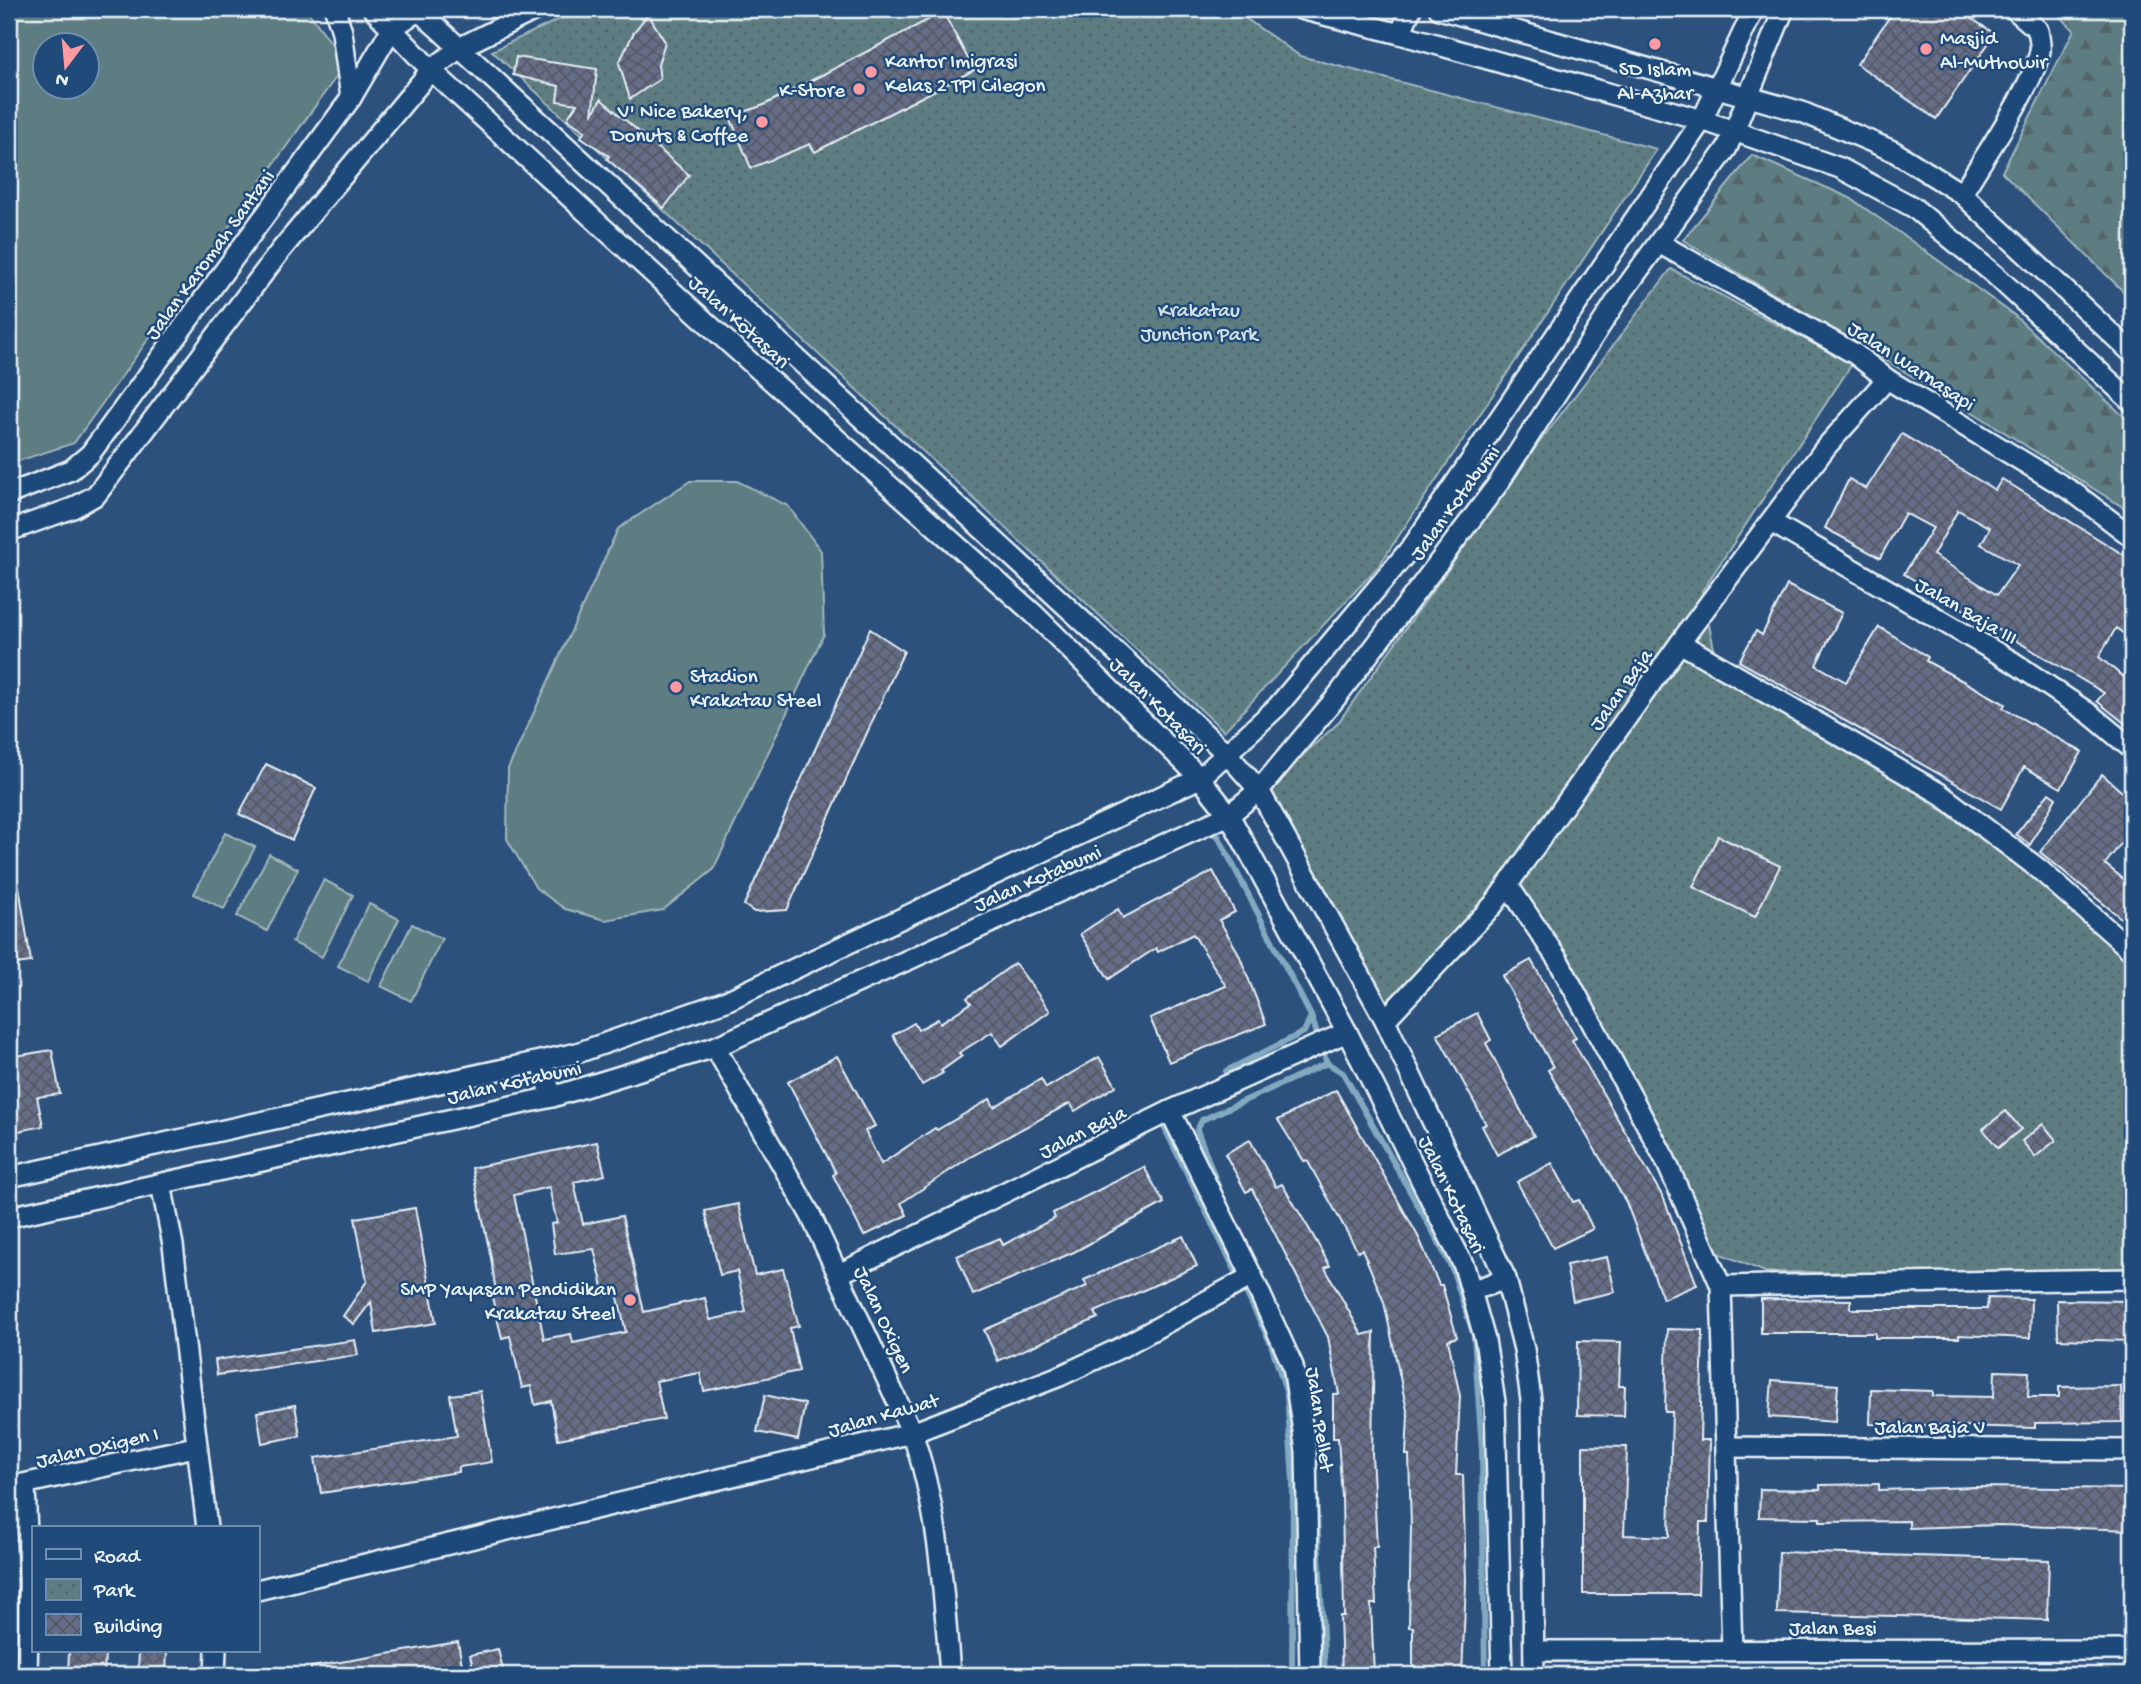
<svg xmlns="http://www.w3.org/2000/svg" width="2141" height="1684" viewBox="0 0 2141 1684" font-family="'Gochi Hand',sans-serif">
<defs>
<pattern id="forest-firs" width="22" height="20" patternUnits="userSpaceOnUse" patternTransform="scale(1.75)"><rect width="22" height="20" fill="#5d7d82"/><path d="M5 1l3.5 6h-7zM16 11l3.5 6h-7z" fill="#536569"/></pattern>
<pattern id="park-dots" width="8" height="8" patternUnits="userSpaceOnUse" patternTransform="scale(1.75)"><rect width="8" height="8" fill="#5d7d82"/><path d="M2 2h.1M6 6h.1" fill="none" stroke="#536569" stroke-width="1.8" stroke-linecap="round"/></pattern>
<pattern id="building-cross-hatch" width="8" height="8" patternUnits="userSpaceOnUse" patternTransform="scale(1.75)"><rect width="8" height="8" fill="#666e87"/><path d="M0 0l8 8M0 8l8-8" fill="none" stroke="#545965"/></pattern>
</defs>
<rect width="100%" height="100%" fill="#2d517d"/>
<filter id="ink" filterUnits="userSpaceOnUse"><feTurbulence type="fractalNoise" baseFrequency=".0143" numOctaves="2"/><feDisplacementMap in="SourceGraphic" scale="14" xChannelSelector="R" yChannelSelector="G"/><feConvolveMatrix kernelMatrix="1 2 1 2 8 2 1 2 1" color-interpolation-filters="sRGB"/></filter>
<g filter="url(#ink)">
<g fill="#5d7d82" stroke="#a2b7bd" stroke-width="2" fill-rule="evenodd">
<path d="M9 9H306L346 63 74 443 9 464ZM46 46H88V88H46Z"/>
<path d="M690 481H737L788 506 821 551 824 634 713 870 663 910 605 920 565 909 536 888 507 839 508 769 618 529Z"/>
<path d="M225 833 255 847 224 909 194 894Z"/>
<path d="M269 854 298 869 267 931 237 916Z"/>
<path d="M324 880 353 895 322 957 292 942Z"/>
<path d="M369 904 399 919 368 981 338 966Z"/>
<path d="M412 924 442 939 411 1001 381 986Z"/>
</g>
<g fill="url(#forest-firs)" stroke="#a2b7bd" stroke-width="2">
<path d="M2052 9H2132V300L2002 172 2074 30Z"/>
<path d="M1752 155 1850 198 1896 230 2014 315 2132 424V513L1979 416 1683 240Z"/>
</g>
<g fill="url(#park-dots)" stroke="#a2b7bd" stroke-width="2">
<path d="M581 9H1232L1300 56 1657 149 1378 567 1224 731 492 51Z"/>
<path d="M1671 269 1852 364 1702 591 1718 668 1873 761 2070 903 2132 958V1275L1765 1272 1714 1251 1517 891 1380 1006 1258 796 1337 724 1536 447Z"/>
</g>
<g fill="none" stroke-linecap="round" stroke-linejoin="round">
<g stroke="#83a9c0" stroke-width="6">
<path d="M1206 830 1218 836 1311 1016 1304 1032 1226 1071"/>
<path d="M1311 1016 1327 1063 1343 1073 1437 1239 1453 1271 1474 1336 1482 1450 1485 1675"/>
<path d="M1163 1125 1237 1274 1230 1278"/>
<path d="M1222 1196 1197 1130 1202 1120 1327 1063"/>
<path d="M1242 1284 1271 1344 1287 1394 1293 1480 1292 1675"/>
<path d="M1316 1497 1325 1675"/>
</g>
</g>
<g fill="url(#building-cross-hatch)" stroke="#e8f1f8" stroke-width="2" fill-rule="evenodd">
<path d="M1895 9H1957L1995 34 1936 119 1857 64Z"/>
<path d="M943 12 974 70 815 152 810 144 751 168 730 117 764 105Z"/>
<path d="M648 14 665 42 658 65 660 79 630 99 619 63 634 32Z"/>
<path d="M516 57 597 69 592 115 601 99 689 175 664 208 607 159 609 156 581 137 585 131 567 119 577 104 557 101 559 86 513 75Z"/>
<path d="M1902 434 1995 490 2002 479 2132 560V640L2116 628 2099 657 2132 684V729L2097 701 2104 693 1904 574 1933 528 1905 513 1880 558 1825 528 1849 479 1866 489ZM1958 510 1990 528 1981 544 2018 565 1997 595 1933 555Z"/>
<path d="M1787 585 1842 613 1816 665 1846 682 1879 627 1928 657 1926 661 2005 704 2003 708 2082 752 2061 788 2024 767 2001 809 1739 661 1756 631 1762 635Z"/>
<path d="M870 629 904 651 787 910 754 912 744 905Z"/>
<path d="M266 764 316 788 292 840 239 814Z"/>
<path d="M2102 774 2132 801V847L2124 840 2105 864 2132 886V927L2040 852Z"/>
<path d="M2049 793 2056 798 2030 845 2016 834Z"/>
<path d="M1718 836 1780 866 1755 917 1693 887Z"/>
<path d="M1213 871 1235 912 1219 920 1238 952 1266 1024 1169 1062 1150 1018 1226 986 1193 934 1158 952 1156 948 1109 979 1080 934 1118 909 1123 918Z"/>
<path d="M18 880 31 962 9 965V881Z"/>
<path d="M1531 960 1576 1038 1572 1040 1664 1199 1697 1285 1663 1299 1626 1202 1548 1070 1553 1067 1502 976Z"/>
<path d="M1015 963 1050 1011 1002 1046 992 1032 959 1053 962 1056 941 1071 943 1073 922 1085 893 1035 914 1023 918 1030 938 1019 940 1023 971 1003 967 998Z"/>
<path d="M1477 1013 1491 1040 1486 1043 1534 1136 1497 1155 1482 1126 1486 1124 1437 1034Z"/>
<path d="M52 1050 60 1094 37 1097 43 1126 9 1133V1057Z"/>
<path d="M837 1056 875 1126 865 1131 881 1164 935 1128 937 1130 990 1099 994 1107 1041 1079 1046 1088 1099 1057 1116 1086 1075 1111 1070 1103 970 1157 901 1203 907 1215 864 1236 833 1175 836 1173 788 1082Z"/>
<path d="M1336 1090 1419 1238 1439 1285H1442L1457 1337 1448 1340 1460 1396 1456 1475H1463L1466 1582 1462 1675H1413V1627H1409L1411 1527 1409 1455H1406L1408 1415 1384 1302 1362 1249 1358 1252 1307 1160 1304 1161 1278 1120Z"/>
<path d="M2006 1111 2021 1129 1998 1148 1983 1129Z"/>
<path d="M2043 1124 2056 1140 2035 1157 2022 1141Z"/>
<path d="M1250 1140 1276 1187 1282 1184 1311 1232 1330 1266 1325 1268 1362 1335 1374 1332 1372 1454 1377 1547H1373L1376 1604H1371L1374 1675H1342L1340 1616H1344L1342 1497 1338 1438H1333V1394H1339L1328 1337 1252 1189 1246 1192 1225 1154Z"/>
<path d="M597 1142 605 1175 574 1182 583 1224 622 1216 644 1312 705 1298 710 1320 746 1312 737 1271 720 1275 705 1211 738 1204 755 1275 783 1269 799 1326 790 1328 799 1371 704 1391 700 1373 656 1381 664 1419 558 1439 551 1401 535 1405 531 1386 522 1388 510 1336 502 1338 491 1293 496 1292 491 1258 472 1168ZM549 1187 557 1223 551 1224 555 1254 594 1249 605 1295 617 1293 626 1332 573 1343 571 1334 544 1339 514 1195Z"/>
<path d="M1552 1163 1573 1202 1579 1200 1593 1229 1553 1248 1517 1182Z"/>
<path d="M1144 1167 1164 1203 1074 1252 973 1295 957 1256 1000 1238 1003 1245 1055 1218 1053 1213Z"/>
<path d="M415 1208 436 1323 376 1333 371 1302 354 1324 343 1316 367 1281 355 1218Z"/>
<path d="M1183 1236 1197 1266 1095 1312 1098 1318 998 1361 984 1330 1087 1286 1084 1280Z"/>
<path d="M1607 1257 1615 1292 1573 1301 1566 1265Z"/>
<path d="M1988 1298 2031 1299 2030 1338 1959 1335V1338H1875V1333H1761V1299L1851 1300V1309H1987Z"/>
<path d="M2057 1300 2132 1301V1341L2058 1339Z"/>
<path d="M1667 1329 1703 1330 1700 1440H1710L1708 1522H1700L1698 1594H1583V1446L1627 1447 1624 1535 1669 1537 1672 1412H1665Z"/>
<path d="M355 1340 358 1355 217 1375 215 1360Z"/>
<path d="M1578 1341 1621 1342 1619 1386H1625L1624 1416 1577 1415Z"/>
<path d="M1995 1371 2029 1372 2028 1397H2059V1387L2121 1386 2122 1422 2035 1423V1428L1870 1424 1871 1389 1933 1391V1396L1994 1397Z"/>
<path d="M1772 1380 1838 1385 1835 1422 1769 1417Z"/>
<path d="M480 1391 492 1462 459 1467V1472L321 1493 315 1458 457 1436 450 1395Z"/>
<path d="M765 1395 805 1404 798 1440 757 1432Z"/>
<path d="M295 1405 300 1436 262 1443 257 1412Z"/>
<path d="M1879 1484V1490L1975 1487 2132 1489V1530L1999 1525 1909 1528V1521L1820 1522V1518L1759 1517 1760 1489 1820 1490V1485Z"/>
<path d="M1779 1552 2049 1560 2047 1620 1777 1613Z"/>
<path d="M458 1642 463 1671 435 1675H311V1667Z"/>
<path d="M498 1649 504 1675H475L470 1655Z"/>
<path d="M69 1651H105L104 1675H68Z"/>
<path d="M139 1651H167L166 1672H138Z"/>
</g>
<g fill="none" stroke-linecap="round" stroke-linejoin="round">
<g stroke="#e8f1f8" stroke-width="24">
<g id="minor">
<path d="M335 9 342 32 351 98"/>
<path d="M373 9 431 70 730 344 1034 614 1200 778 1229 815 1347 1032 1464 1266 1485 1340 1495 1402 1502 1675"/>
<path d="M417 9 1228 755 1259 790 1385 1020 1506 1279 1524 1349 1531 1400 1534 1675"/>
<path d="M1301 9 1400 34 1702 120 1840 168 1913 207 1995 275 2132 402"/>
<path d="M1439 9 1802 112 1893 151 1962 194 2132 353"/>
<path d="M1400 34 1411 9"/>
<path d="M1962 194C1981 161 2034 85 2040 51 2041 45 2039 37 2038 30L2014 9"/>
<path d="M1659 243 1855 354 1887 379 2073 492 2132 537"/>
<path d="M9 494 71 470 90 454 351 98 392 28 421 9"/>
<path d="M1771 522 2013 662 2090 714 2132 749"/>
<path d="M9 531 73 508 96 495 281 250 431 70 461 47 537 9"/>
<path d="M1680 643 1939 793 2039 869 2132 951"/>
<path d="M1508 885 1558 960 1665 1159 1721 1286 1732 1650"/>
<path d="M1385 1020 1494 904 1687 633 1826 447 1887 379"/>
<path d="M715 1047 810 1214 912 1433C939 1509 944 1595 950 1675"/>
<path d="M542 1063 552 1097"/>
<path d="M1170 1111 1252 1276 1293 1366 1306 1451 1310 1675"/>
<path d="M9 1177 577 1053 726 1001 1200 778 1277 707 1414 544 1702 120 1754 9"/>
<path d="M161 1184 173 1245 207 1528"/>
<path d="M9 1217 552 1097 715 1047 1229 815 1259 790 1335 699 1498 484 1617 300 1727 148 1784 9"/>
<path d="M839 1274 1170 1111 1347 1032"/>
<path d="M1721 1286 2132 1279"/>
<path d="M1473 1290 1506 1279"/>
<path d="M1728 1447 2132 1450"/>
<path d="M25 1485 29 1583 27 1675"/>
<path d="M9 1487 195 1447"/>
<path d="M257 1590 912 1433 1060 1376 1120 1348 1252 1276"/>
<path d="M1534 1651 2132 1650"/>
<path d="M215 1675 216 1651"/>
</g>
</g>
<use href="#minor" stroke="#1f4a7a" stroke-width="19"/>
</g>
</g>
<g fill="#ff9aa2" stroke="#1f4a7a" stroke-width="2.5">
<circle cx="1655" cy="44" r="7"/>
<circle cx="1926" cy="49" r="7"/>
<circle cx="871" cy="72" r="7"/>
<circle cx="859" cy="89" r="7"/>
<circle cx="762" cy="122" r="7"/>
<circle cx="676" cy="687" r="7"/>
<circle cx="630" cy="1300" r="7"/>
</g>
<g text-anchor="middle" stroke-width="5" stroke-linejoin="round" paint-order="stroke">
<g font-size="21" fill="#e8f1f8" stroke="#1f4a7a" text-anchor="start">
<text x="1940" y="44">Masjid<tspan x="1940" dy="24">Al-Muthowir</tspan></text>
<text x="885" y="67">Kantor Imigrasi<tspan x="885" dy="24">Kelas 2 TPI Cilegon</tspan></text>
<text x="1655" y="75" text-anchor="middle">SD Islam<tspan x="1655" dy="24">Al-Azhar</tspan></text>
<text x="845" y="96" text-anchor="end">K-Store</text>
<text x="748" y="117" text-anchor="end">V' Nice Bakery,<tspan x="748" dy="24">Donuts &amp; Coffee</tspan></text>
<text x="690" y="682">Stadion<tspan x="690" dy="24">Krakatau Steel</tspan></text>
<text x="616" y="1295" text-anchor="end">SMP Yayasan Pendidikan<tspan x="616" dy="24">Krakatau Steel</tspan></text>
</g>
<g font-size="21" fill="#e8f1f8" stroke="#1f4a7a">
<text transform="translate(209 254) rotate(-54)" y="7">Jalan Karomah Santani</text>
<text transform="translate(740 321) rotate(42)" y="7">Jalan Kotasari</text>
<text transform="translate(1912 365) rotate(33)" y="7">Jalan Warnasapi</text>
<text transform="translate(1454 502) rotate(-54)" y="7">Jalan Kotabumi</text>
<text transform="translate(1967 610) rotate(30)" y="7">Jalan Baja III</text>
<text transform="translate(1620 689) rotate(-55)" y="7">Jalan Baja</text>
<text transform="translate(1159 705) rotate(45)" y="7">Jalan Kotasari</text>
<text transform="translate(1037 877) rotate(-24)" y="7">Jalan Kotabumi</text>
<text transform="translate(514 1081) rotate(-13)" y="7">Jalan Kotabumi</text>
<text transform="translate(1082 1131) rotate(-27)" y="7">Jalan Baja</text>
<text transform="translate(1453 1194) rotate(64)" y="7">Jalan Kotasari</text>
<text transform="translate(885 1319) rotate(65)" y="7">Jalan Oxigen</text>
<text transform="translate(883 1414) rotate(-16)" y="7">Jalan Kawat</text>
<text transform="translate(1321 1419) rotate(82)" y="7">Jalan Pellet</text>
<text x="1930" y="1433">Jalan Baja V</text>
<text transform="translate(97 1446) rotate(-13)" y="7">Jalan Oxigen I</text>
<text x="1833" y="1634">Jalan Besi</text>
</g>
<g font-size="21" fill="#d3e0e6" stroke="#1f4a7a">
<text x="1199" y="316">Krakatau<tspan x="1199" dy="24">Junction Park</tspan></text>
</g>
</g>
<rect width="2141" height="1684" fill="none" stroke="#1f4a7a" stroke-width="35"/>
<rect x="18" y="18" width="2106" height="1649" fill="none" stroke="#e8f1f8" stroke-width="2.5" filter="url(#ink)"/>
<rect x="32" y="1526" width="228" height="126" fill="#1f4a7a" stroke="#6f8dac" stroke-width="2"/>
<rect x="46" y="1549" width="35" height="10" fill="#1f4a7a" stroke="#6f8dac" stroke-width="2"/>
<text x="94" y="1562" font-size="21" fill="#e8f1f8">Road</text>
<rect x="46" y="1579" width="35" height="21" fill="url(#park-dots)" stroke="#6f8dac" stroke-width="2"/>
<text x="94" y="1596" font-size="21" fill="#e8f1f8">Park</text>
<rect x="46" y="1614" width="35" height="21" fill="url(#building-cross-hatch)" stroke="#6f8dac" stroke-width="2"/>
<text x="94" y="1632" font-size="21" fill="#e8f1f8">Building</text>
<g transform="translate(66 66) rotate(196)"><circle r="33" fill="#1f4a7a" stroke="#6f8dac" stroke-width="2"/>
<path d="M0-5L12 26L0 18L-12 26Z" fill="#ff9aa2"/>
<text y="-10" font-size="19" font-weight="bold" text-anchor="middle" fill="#e8f1f8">N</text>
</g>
</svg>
